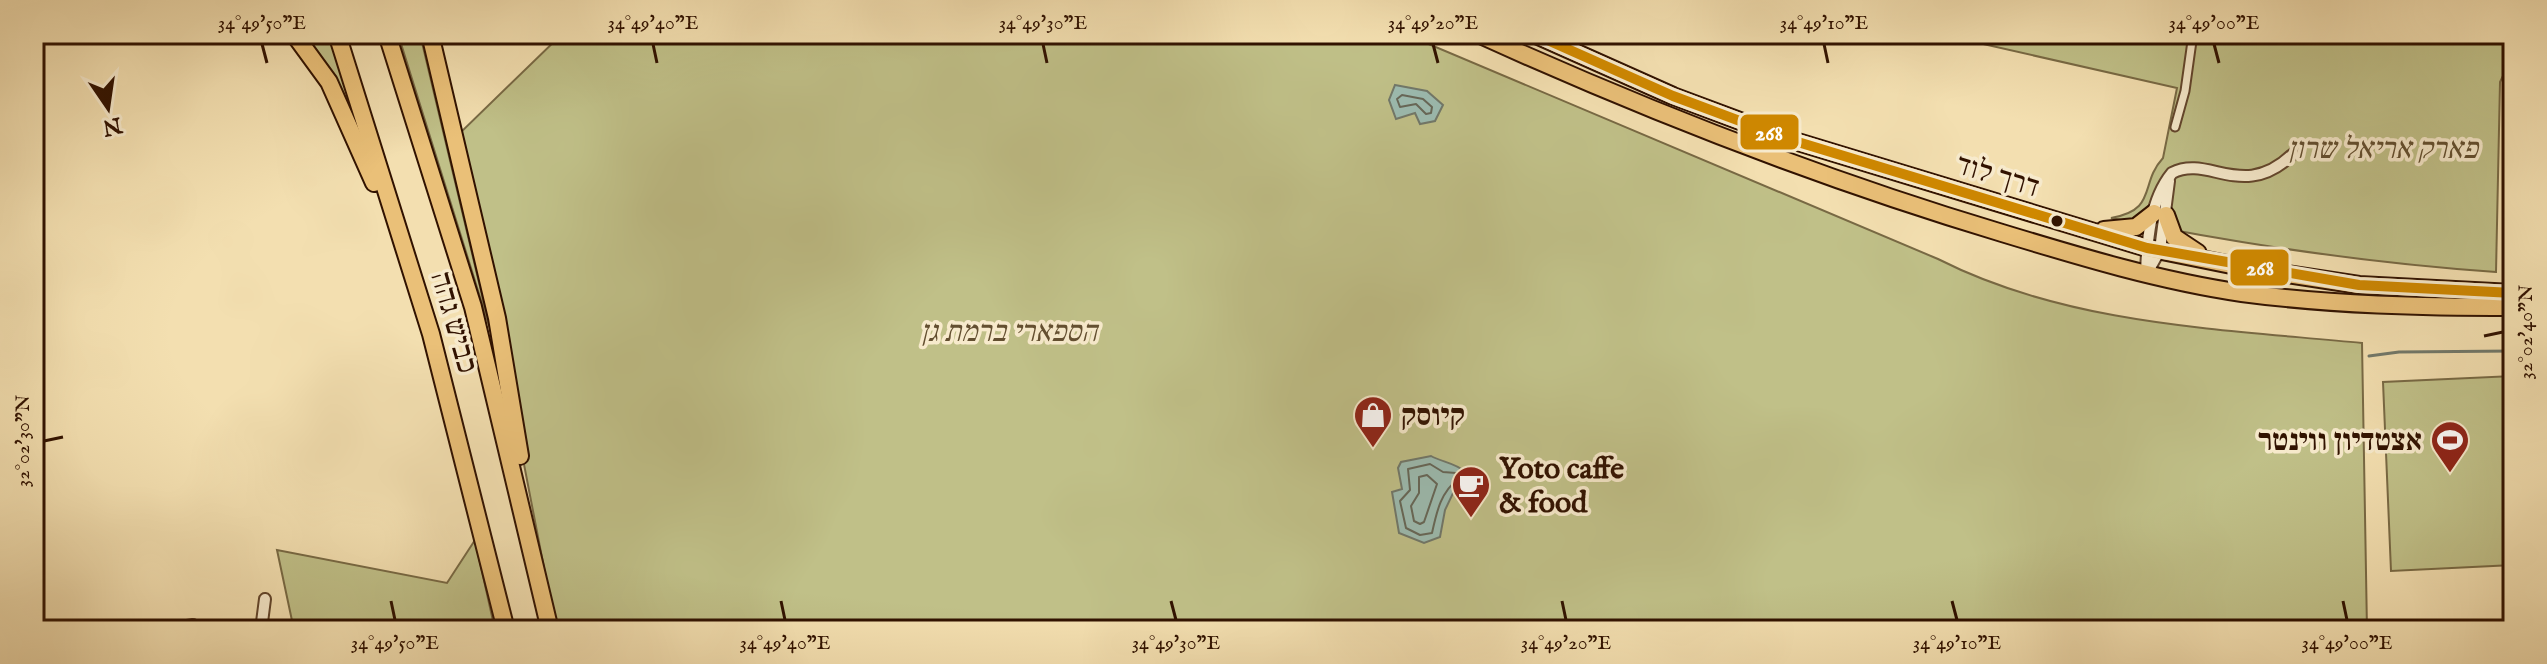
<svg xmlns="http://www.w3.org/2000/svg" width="2547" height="664" viewBox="0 0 2547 664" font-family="'IM FELL English','Frank Ruhl Libre',serif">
<rect width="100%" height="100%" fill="#f3dfb0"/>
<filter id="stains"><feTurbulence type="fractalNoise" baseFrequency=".0025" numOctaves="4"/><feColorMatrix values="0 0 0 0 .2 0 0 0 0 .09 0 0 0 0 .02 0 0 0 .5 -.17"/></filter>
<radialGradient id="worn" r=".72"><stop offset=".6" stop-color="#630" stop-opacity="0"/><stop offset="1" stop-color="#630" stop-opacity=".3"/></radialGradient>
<g fill="#c0c088" stroke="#786944" stroke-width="2">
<path d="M299 34H330L359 131 343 92Z"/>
<path d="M398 34H420L490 329Z"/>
<path d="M562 34H1405L1938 259C2068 325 2219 329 2362 343L2367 630H556L460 133Z"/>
<path d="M1939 34H2513V55L2500 82 2496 272C2366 263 2239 244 2111 218 2158 210 2139 184 2163 158L2177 88Z"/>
<path d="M2513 376V565L2391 571 2383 382Z"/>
<path d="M475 540 495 630H294L277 550 447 583Z"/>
<path d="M2483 622 2484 630H2394V627Z"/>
</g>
<g fill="#9cbcb1" stroke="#71786a" stroke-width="2">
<path d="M1395 85 1427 91 1443 105 1435 121 1420 124 1415 113 1396 119 1389 100Z"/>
<path d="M1431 456C1447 465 1478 465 1464 492L1455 489 1445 510 1440 537 1424 543 1399 533 1392 492 1402 489 1398 468 1401 462Z"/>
</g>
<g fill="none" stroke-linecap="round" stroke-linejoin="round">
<g stroke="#666758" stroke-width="2">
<path d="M1402 95 1423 99 1432 107 1431 113 1426 114 1416 104 1400 107 1397 99Z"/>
<path d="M1430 464 1443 472 1456 473 1459 478C1441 492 1437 510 1432 533L1420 535 1406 528 1400 501 1410 490 1408 469Z"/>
<path d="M1427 475 1437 484 1424 522 1420 524 1414 521 1411 506 1419 493V477Z"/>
</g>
<path stroke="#71786a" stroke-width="3" d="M2369 356 2399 352 2513 351"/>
<g stroke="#62452c" stroke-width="11">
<path id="pedestrian" d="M2175 127 2185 91 2193 34"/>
</g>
<g stroke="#62452c" stroke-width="14">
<g id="minor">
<path d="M2147 273 2160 250 2169 181"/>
<path d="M2146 274C2147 240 2150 200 2172 173 2209 154 2243 202 2293 154"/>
<path d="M163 630 193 625"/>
<path d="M261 630 265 599"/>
</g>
</g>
<g stroke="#311200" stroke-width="20">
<g id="primary">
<path d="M1478 34C1650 112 1822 179 2002 233 2081 257 2160 281 2242 293 2332 305 2423 307 2513 307"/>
<path d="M1534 34 1673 96 1788 139 2147 248 2241 267 2359 285 2513 293"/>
<path d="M2166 215 2174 237 2198 253"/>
<path d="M2104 230 2136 227 2154 213"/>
</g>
</g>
<g stroke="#311200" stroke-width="20">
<g id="trunk">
<path d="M294 34 329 82 374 183"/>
<path d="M337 34 431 334 506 630"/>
<path d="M387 34 473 307 550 630"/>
<path d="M430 34 497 318 520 456"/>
</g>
</g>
<use href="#pedestrian" stroke="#f7eacc" stroke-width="7"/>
<use href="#minor" stroke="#f7eacc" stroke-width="10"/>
<use href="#primary" stroke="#eac078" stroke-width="16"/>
<use href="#trunk" stroke="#eac078" stroke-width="16"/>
<g stroke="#f7eacc" stroke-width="16">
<path id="bus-1" d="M1534 34 1673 96 1788 139 2147 248 2359 285 2513 293"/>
</g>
<use href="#bus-1" stroke="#cf8800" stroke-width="10"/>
</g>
<path fill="none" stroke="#311200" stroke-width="3" d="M262 44 267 63M653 44 657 63M1043 44 1047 63M1433 44 1438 63M1824 44 1828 63M2214 44 2219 63M2484 336 2503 332M44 441 63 437M391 601 395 620M781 601 785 620M1171 601 1176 620M1562 601 1566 620M1952 601 1957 620M2343 601 2347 620"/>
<defs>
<g id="shop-pin" transform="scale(2)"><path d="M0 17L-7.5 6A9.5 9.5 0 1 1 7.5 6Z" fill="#8f2418" stroke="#f7eacc"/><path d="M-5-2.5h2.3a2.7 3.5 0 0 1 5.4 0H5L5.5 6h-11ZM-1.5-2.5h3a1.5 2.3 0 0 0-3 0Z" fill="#fff"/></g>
<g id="stadium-pin" transform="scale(2)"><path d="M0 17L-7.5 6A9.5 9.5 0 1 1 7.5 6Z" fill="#8f2418" stroke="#f7eacc"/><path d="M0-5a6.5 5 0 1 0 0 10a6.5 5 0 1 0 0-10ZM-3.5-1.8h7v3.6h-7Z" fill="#fff"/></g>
<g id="cafe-pin" transform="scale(2)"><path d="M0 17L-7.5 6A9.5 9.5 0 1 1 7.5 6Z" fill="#8f2418" stroke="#f7eacc"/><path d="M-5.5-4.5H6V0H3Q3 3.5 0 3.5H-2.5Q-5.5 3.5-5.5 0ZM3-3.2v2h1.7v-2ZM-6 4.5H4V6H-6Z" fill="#fff"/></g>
</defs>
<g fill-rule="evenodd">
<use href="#shop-pin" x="1373" y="415"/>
<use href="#stadium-pin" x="2450" y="440"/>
<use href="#cafe-pin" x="1471" y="485"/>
</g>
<circle fill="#311200" stroke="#f7eacc" stroke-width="3" cx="2057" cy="221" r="7"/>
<g text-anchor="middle" stroke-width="7" stroke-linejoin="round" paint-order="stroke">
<g font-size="30" font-style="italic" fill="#634f30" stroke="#f7eacc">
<text x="2383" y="158">פארק אריאל שרון</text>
<text x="1009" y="341">הספארי ברמת גן</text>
</g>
<g font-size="30" fill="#311200" stroke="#f7eacc">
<text transform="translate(1998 175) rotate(17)" y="10">דרך לוד</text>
<text transform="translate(455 322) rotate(74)" y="10">כביש גהה</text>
</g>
<g font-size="30" font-weight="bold" fill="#311200" stroke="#f7eacc" text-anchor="start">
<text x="1401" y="425">קיוסק</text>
<text x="2422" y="450" text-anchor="end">אצטדיון ווינטר</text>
<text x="1499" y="478">Yoto caffe<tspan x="1499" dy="34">&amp; food</tspan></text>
</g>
</g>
<g stroke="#f7eacc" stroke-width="3">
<rect x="1739" y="113" width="61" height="38" rx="8" fill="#cf8800"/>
<rect x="2229" y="248" width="61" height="39" rx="8" fill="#cf8800"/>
</g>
<g font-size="22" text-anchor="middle" font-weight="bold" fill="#fff">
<text x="1769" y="140">268</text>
<text x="2260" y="275">268</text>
</g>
<rect width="2547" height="664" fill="none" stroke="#f3dfb0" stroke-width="88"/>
<g transform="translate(108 108) rotate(167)" stroke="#f7eacc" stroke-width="6" paint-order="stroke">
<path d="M0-6L14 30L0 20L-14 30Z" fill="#311200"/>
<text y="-12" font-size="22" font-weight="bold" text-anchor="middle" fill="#311200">N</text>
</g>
<rect x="44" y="44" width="2459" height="576" fill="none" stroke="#311200" stroke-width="3"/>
<g font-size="20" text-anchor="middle" fill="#311200">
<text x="262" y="29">34°49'50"E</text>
<text x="653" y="29">34°49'40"E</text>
<text x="1043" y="29">34°49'30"E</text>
<text x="1433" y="29">34°49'20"E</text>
<text x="1824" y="29">34°49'10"E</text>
<text x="2214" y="29">34°49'00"E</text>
<text transform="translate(2525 332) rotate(-90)" y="7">32°02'40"N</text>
<text transform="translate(22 441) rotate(-90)" y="7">32°02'30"N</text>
<text x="395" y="649">34°49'50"E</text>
<text x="785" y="649">34°49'40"E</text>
<text x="1176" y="649">34°49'30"E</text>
<text x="1566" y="649">34°49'20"E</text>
<text x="1957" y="649">34°49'10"E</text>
<text x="2347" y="649">34°49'00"E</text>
</g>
<rect width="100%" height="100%" filter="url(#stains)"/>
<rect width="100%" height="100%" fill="url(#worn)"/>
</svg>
